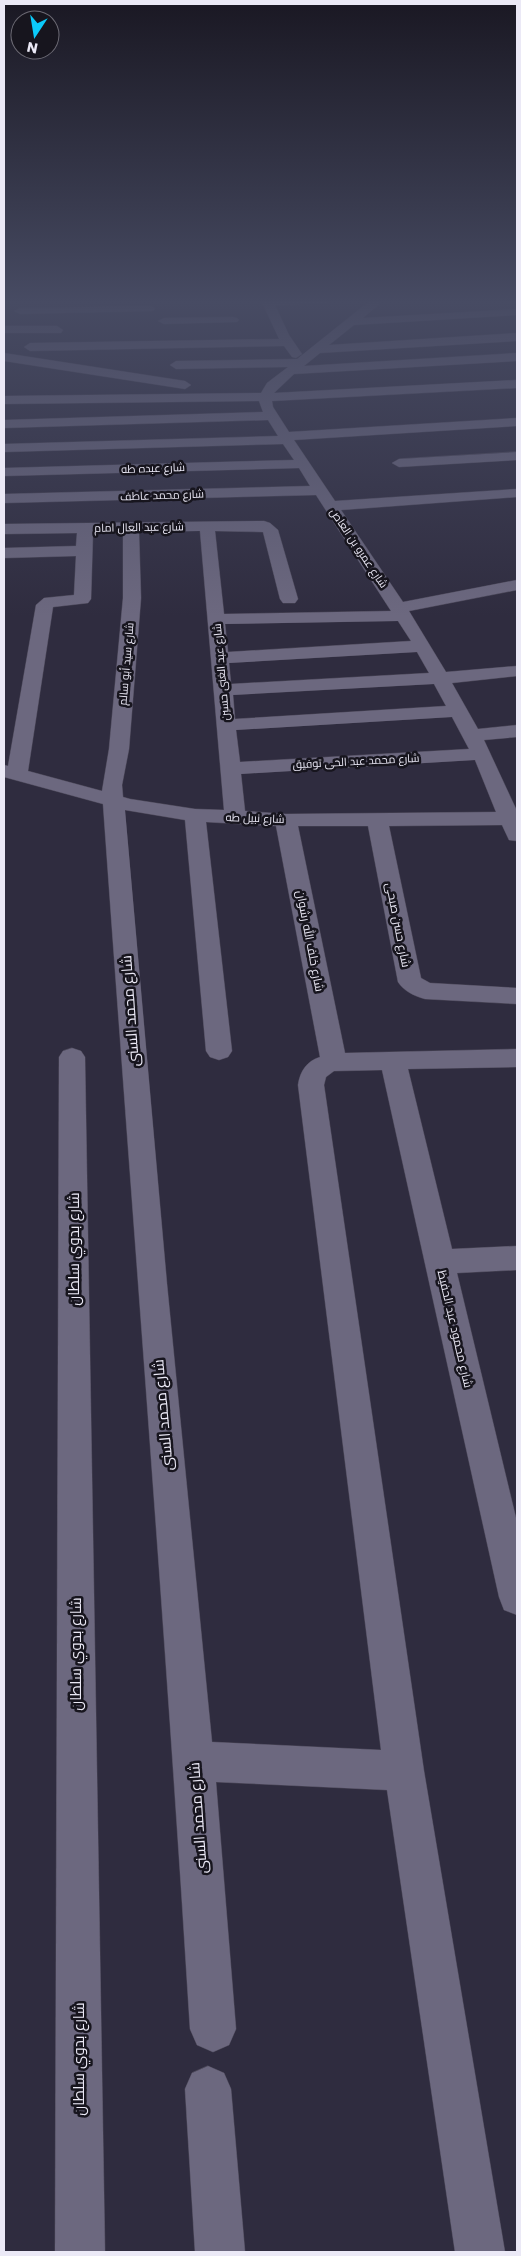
<svg xmlns="http://www.w3.org/2000/svg" width="521" height="2256" viewBox="0 0 521 2256" font-family="Poppins,Cairo,sans-serif">
<rect width="100%" height="100%" fill="#2f2c3f"/>
<g fill="none" stroke-linecap="round" stroke-linejoin="round">
<g stroke="#4b4758" stroke-width="1">
<g id="minor">
<path d="M261 300H332L326 303 275 305 289 335 302 354 296 358 292 357 284 346 30 351 24 347 30 343 279 339Z"/>
<path d="M371 300H384L363 318 517 309V315L354 325 329 345 517 333V341L320 353 304 366 517 353V361L294 374 274 393 517 380V388L272 401 273 407 289 432 517 418V426L294 440 335 501 517 489V497L341 510 403 602 517 580V590L409 611 446 672 517 666V676L452 683 478 729 517 725V737L484 740 517 811V841L509 840 502 825 389 826 421 978 430 983 517 988V1004L425 999C414 996 404 991 398 982L368 826H298L345 1053 517 1049V1067L408 1069 452 1249 517 1246V1270L457 1273 517 1522V1615L504 1610 499 1597 382 1070 334 1071 326 1077 324 1085 424 1771 505 2252H455L387 1790 216 1782 236 2029 229 2045 213 2052 197 2045 190 2029C165 1621 132 1213 103 804L4 777V765L8 766 36 605 44 598 74 595 76 556 4 558V548L76 546 77 533 4 534V524L264 521 270 523 278 530 298 599 295 603H283L280 599 263 532 215 531 224 614 391 611 316 495 4 503V494L310 486 299 468 4 476V468L294 460 283 444 4 452V444L278 436 268 420 4 428V420L263 412 259 401 4 404V396L261 393 267 383 288 367 176 369 170 365 176 361 297 359ZM200 531 224 810 195 809 130 799 123 797 122 785 129 749 141 598 139 532ZM123 532V598L109 749 102 791 28 771 53 607 88 603 91 599 93 533ZM398 621 411 641 228 652 225 624ZM417 652 429 673 231 684 229 663ZM434 684 446 706 235 719 233 695ZM452 717 469 749 240 762 236 730ZM475 760 496 812 286 814 245 811 241 774ZM125 810 185 820 206 1051 210 1057 219 1060 228 1057 232 1051 206 822 276 826 320 1057C307 1061 300 1071 298 1085L381 1750 212 1742 167 1284Z"/>
<path d="M149 306 153 307 155 309 153 311 20 314 14 311 20 308Z"/>
<path d="M233 317 237 318 239 320 237 322 164 324 158 321 164 318Z"/>
<path d="M57 326 63 330 61 333H4V326Z"/>
<path d="M4 353 185 381 191 385 185 389 4 361Z"/>
<path d="M517 452V460L399 467 392 463 399 459Z"/>
<path d="M72 1048 81 1051 85 1057 105 2252H55L59 1057 63 1051Z"/>
<path d="M208 2066 224 2073 231 2089 245 2252H195L185 2089 192 2073Z"/>
</g>
</g>
<use href="#minor" fill="#6c687f" fill-rule="evenodd"/>
</g>
<linearGradient id="sky" x2="0" y2="1"><stop stop-color="#1a1823"/><stop offset="0.49" stop-color="#474b63"/><stop offset="1" stop-color="#474b63" stop-opacity="0"/></linearGradient>
<rect width="521" height="616" fill="url(#sky)"/>
<g text-anchor="middle" stroke-width="5" stroke-linejoin="round" paint-order="stroke">
<g font-size="11" fill="#ebe9f6" stroke="#17151e">
<text transform="translate(153 468) rotate(-2)" y="4">شارع عبده طه</text>
<text transform="translate(162 495) rotate(-2)" y="4">شارع محمد عاطف</text>
<text transform="translate(139 527) rotate(-1)" y="4">شارع عبد العال امام</text>
<text transform="translate(359 548) rotate(56)" y="4">شارع عمرو بن العاص</text>
<text transform="translate(126 664) rotate(-85)" y="4">شارع سيد أبو سالم</text>
<text transform="translate(221 672) rotate(-95)" y="4">شارع عبد الغنى حسين</text>
<text transform="translate(356 761) rotate(-3)" y="4">شارع محمد عبد الحى توفيق</text>
<text transform="translate(255 818) rotate(2)" y="4">شارع نبيل طه</text>
</g>
<g font-size="12" fill="#ebe9f6" stroke="#17151e">
<text transform="translate(398 925) rotate(79)" y="4">شارع حسن صبحى</text>
<text transform="translate(310 941) rotate(79)" y="4">شارع خلف الله رشوان</text>
<text transform="translate(455 1329) rotate(77)" y="4">شارع محمود عبد الحفيظ</text>
</g>
<g font-size="15" fill="#ebe9f6" stroke="#17151e">
<text transform="translate(130 1011) rotate(-94)" y="5">شارع محمد السنى</text>
<text transform="translate(74 1249) rotate(-90)" y="5">شارع بدوي سلطان</text>
<text transform="translate(163 1415) rotate(-95)" y="5">شارع محمد السنى</text>
<text transform="translate(76 1654) rotate(-90)" y="5">شارع بدوي سلطان</text>
<text transform="translate(198 1818) rotate(-94)" y="5">شارع محمد السنى</text>
<text transform="translate(79 2059) rotate(-90)" y="5">شارع بدوي سلطان</text>
</g>
</g>
<rect width="521" height="2256" fill="none" stroke="#ebe9f6" stroke-width="10"/>
<g transform="translate(35 35) rotate(192)"><circle r="24" fill="#17151e" stroke="#6c6a74"/>
<path d="M0-4L9 19L0 12L-9 19Z" fill="#0bcafa"/>
<text y="-8" font-size="14" font-weight="bold" text-anchor="middle" fill="#ebe9f6">N</text>
</g>
</svg>
